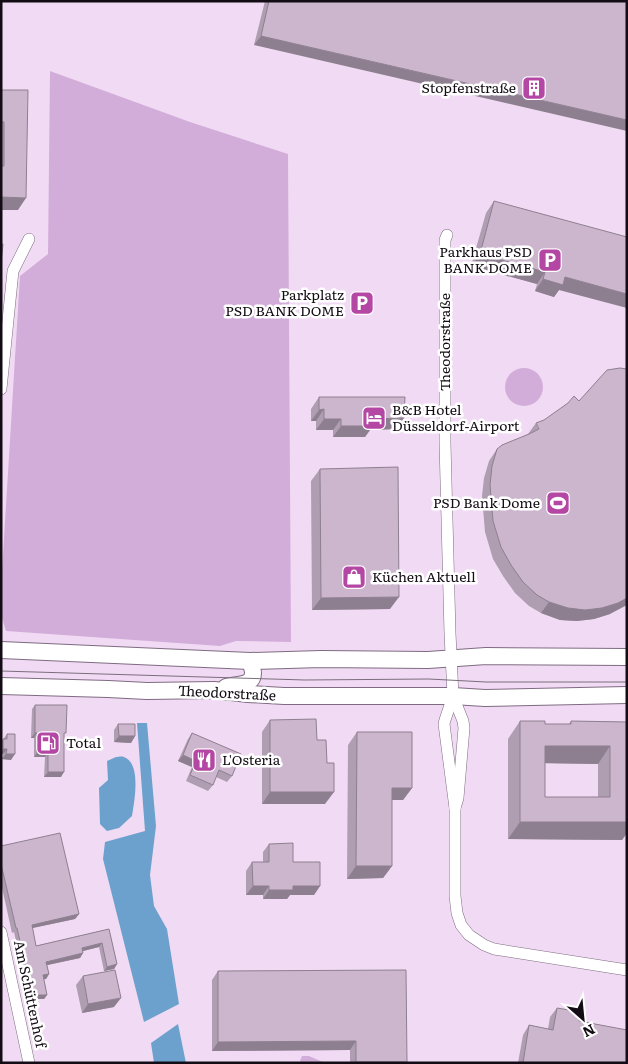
<svg xmlns="http://www.w3.org/2000/svg" width="628" height="1064" viewBox="0 0 628 1064" font-family="Literata,serif">
<rect width="100%" height="100%" fill="#f1dbf4"/>
<g fill="#d3add9">
<path d="M50 71 190 122 288 154 291 642 236 641 220 646 6 631 1 615V587L20 276 48 254Z"/>
<circle cx="524" cy="387" r="19"/>
<path d="M302 1056H309L325 1063H301L300 1061Z"/>
</g>
<g fill="#6da1cd">
<path d="M137 723H147L156 826 150 875 154 906 167 929 179 1004 144 1022 103 859 105 842 145 831Z"/>
<path d="M116 757C119 757 121 756 124 757 142 764 134 802 132 816L119 828 107 831 100 824 99 788 108 780 107 761Z"/>
<path d="M178 1024 186 1063H154L151 1043Z"/>
</g>
<g fill="none" stroke-linecap="round" stroke-linejoin="round">
<g stroke="#7e6b81" stroke-width="12">
<g id="minor">
<path d="M447 235 445 240V443L450 633 453 696 463 721 464 728 458 798 455 808"/>
<path d="M1 389 13 271 29 239"/>
<path d="M453 696 445 720 444 724 455 808V896L457 913 461 925 469 935 484 945 494 949 627 970"/>
<path d="M1 932 29 1063"/>
</g>
</g>
<g stroke="#7e6b81" stroke-width="18">
<g id="secondary">
<path d="M1 650 250 661 321 659 428 660 486 656 627 657"/>
<path d="M1 686 108 689 147 691 214 690 248 694 284 696H453L485 698 627 695"/>
<path d="M226 687C235 684 253 687 253 673 253 670 251 664 250 661"/>
</g>
</g>
<use href="#minor" stroke="#fff" stroke-width="11"/>
<use href="#secondary" stroke="#fff" stroke-width="16"/>
<path stroke="#7b6d7d" stroke-width="1" d="M1 671 305 680 429 679 486 682H627"/>
</g>
<g fill="#af9db1" fill-rule="evenodd">
<path d="M265 1H627L254 45Z"/>
<path d="M1 90 18 210H1Z"/>
<path d="M494 201 559 290 554 297 535 291 537 284 471 266 486 213Z"/>
<path d="M319 397 396 429 370 430 365 437H333V430H316V421H311V409Z"/>
<path d="M536 423 610 614 594 619 577 621 560 620 541 613 529 606 515 593 503 576 493 559 485 532 482 496 484 478 489 461 497 449 528 434Z"/>
<path d="M320 469 390 609 312 610 311 481Z"/>
<path d="M35 705 64 736 61 777H44L45 757H34V738H31L32 709Z"/>
<path d="M270 720 317 740 325 804H262V732Z"/>
<path d="M520 721 545 724H569L571 721 627 722V833L622 840 508 839V739ZM545 763 598 764V797H545Z"/>
<path d="M118 724 135 736 131 743 114 742V730Z"/>
<path d="M357 732 412 788 403 800H392V866L383 878 347 879 348 745Z"/>
<path d="M192 733 232 776 227 782 216 777 213 785 208 791 186 781 192 767 178 761 188 739Z"/>
<path d="M7 734 11 760 2 759 3 754H1V742Z"/>
<path d="M269 844 293 862 320 886 314 895H290L287 899H263V895H246V871L252 862H263V852Z"/>
<path d="M1 846 79 914 75 919 32 928 36 946 109 929 117 964 114 969 104 971 99 947 83 951V953L80 958 47 965 49 974 46 979H43L47 995 44 999H29L14 932 12 933 1 883Z"/>
<path d="M218 971 407 1062 406 1063H350V1050L212 1051V980Z"/>
<path d="M83 976 114 1007 82 1013 76 985Z"/>
<path d="M557 1008 579 1021 627 1063H518L523 1035 529 1025 548 1029 550 1017Z"/>
</g>
<g fill="#8e7f90">
<path d="M261 36 627 120V131L254 45Z"/>
<path d="M1 197 26 198 18 210H1Z"/>
<path d="M480 254 545 272 537 284 471 266Z"/>
<path d="M565 277 627 294V308L559 290 554 297 535 291 543 279Z"/>
<path d="M324 409 316 421H311L319 410Z"/>
<path d="M404 418 396 429 370 430 365 437H333L341 426 373 419Z"/>
<path d="M324 419H341L333 430H316Z"/>
<path d="M399 597 390 609 312 610 321 598Z"/>
<path d="M627 598V605L610 614 594 619 577 621 560 620 541 613 549 602Z"/>
<path d="M35 733H37L34 738H31Z"/>
<path d="M119 736H135L131 743 114 742Z"/>
<path d="M545 746H610L598 764 533 763Z"/>
<path d="M3 749H7L3 754H1V751Z"/>
<path d="M37 753H48L45 757H34Z"/>
<path d="M6 754H15L11 760 2 759Z"/>
<path d="M183 755 196 761 192 767 178 761Z"/>
<path d="M48 772H64L61 777H44Z"/>
<path d="M392 788H412L403 800H384Z"/>
<path d="M270 792H334L325 804H262Z"/>
<path d="M520 822H627V833L622 840 508 839Z"/>
<path d="M356 866H392L383 878 347 879Z"/>
<path d="M253 886H269L263 895H246Z"/>
<path d="M293 886H320L314 895H290L287 899H263L269 890Z"/>
<path d="M79 914 75 919 28 929 32 925Z"/>
<path d="M102 943 99 947 79 952 82 948Z"/>
<path d="M83 953 80 958 43 966 46 962Z"/>
<path d="M117 964 114 969 104 971 107 967Z"/>
<path d="M49 974 46 979 39 980 43 975Z"/>
<path d="M32 995H47L44 999H29Z"/>
<path d="M121 998 114 1007 82 1013 88 1004Z"/>
<path d="M356 1041 350 1050 212 1051 218 1042Z"/>
<path d="M356 1062H407L406 1063H356Z"/>
</g>
<g fill="#cbb6ce" stroke="#8e7f90" fill-rule="evenodd">
<path d="M269 1H627V120L261 36Z"/>
<path d="M1 90H28L26 198 1 197V166H4V122H1Z"/>
<path d="M494 201 627 237V294L565 277 563 285 543 279 545 272 480 254Z"/>
<path d="M1 244H3L1 263Z"/>
<path d="M620 368 627 369V598L618 603 602 608 585 610 568 608 549 602 537 595 523 582 511 565 501 547 493 521 490 485 492 466 497 449 502 445 529 434 539 429 536 423 544 420 568 403 574 396 579 401 607 370Z"/>
<path d="M319 397H405L404 418 373 419V426H341V419H324V409L319 410Z"/>
<path d="M398 467 399 597 321 598 320 469Z"/>
<path d="M35 705H67L66 733H64V772H48V753H37V733H35Z"/>
<path d="M316 719 317 740H326L327 763H334V792H270V720Z"/>
<path d="M520 721H545V724H571V721L627 722V822H520ZM545 746H610V797H545Z"/>
<path d="M118 724H135V736H119Z"/>
<path d="M357 732H412V788H392V866H356Z"/>
<path d="M192 733 241 754 232 776 219 770 213 785 190 775 196 761 183 755Z"/>
<path d="M7 734H15V754H6L7 749H3V739H7Z"/>
<path d="M60 833 79 914 32 925 36 946 109 929 117 964 107 967 102 943 82 948 83 953 46 962 49 974 43 975 47 995H32L17 928H16L1 864V846Z"/>
<path d="M293 843V862H320V886H293V890H269V886H253L252 862H269V844Z"/>
<path d="M115 970 121 998 88 1004 83 976Z"/>
<path d="M406 970 407 1062H356V1041L218 1042V971Z"/>
<path d="M557 1008 581 1012 579 1021 627 1030V1063H523L529 1025 553 1030Z"/>
</g>
<defs>
<g id="building-square" transform="scale(1.25)"><rect x="-9" y="-9" width="18" height="18" rx="4" fill="#b446a4" stroke="#fff"/><path d="M-4-6H4V6H1V3H-1V6H-4ZM-2.5-4.3h1.7v1.8h-1.7ZM.8-4.3h1.7v1.8H.8ZM-2.5-1h1.7V.8h-1.7ZM.8-1h1.7V.8H.8Z" fill="#fff"/></g>
<g id="parking-square" transform="scale(1.25)"><rect x="-9" y="-9" width="18" height="18" rx="4" fill="#b446a4" stroke="#fff"/><path d="M-3.5-5.5H1a3.5 3.5 0 0 1 0 7H-1V5.5H-3.5ZM-1-3.4V-.6H.8a1.4 1.4 0 0 0 0-2.8Z" fill="#fff"/></g>
<g id="hotel-square" transform="scale(1.25)"><rect x="-9" y="-9" width="18" height="18" rx="4" fill="#b446a4" stroke="#fff"/><path d="M-6-4.5h1.5V1H6V5H4.5V3h-9V5H-6ZM-4 0a1.8 1.8 0 1 1 3.6 0ZM.5 0V-2.5h3Q6-2.5 6 0Z" fill="#fff"/></g>
<g id="stadium-square" transform="scale(1.25)"><rect x="-9" y="-9" width="18" height="18" rx="4" fill="#b446a4" stroke="#fff"/><path d="M0-5a6.5 5 0 1 0 0 10a6.5 5 0 1 0 0-10ZM-3.5-1.8h7v3.6h-7Z" fill="#fff"/></g>
<g id="shop-square" transform="scale(1.25)"><rect x="-9" y="-9" width="18" height="18" rx="4" fill="#b446a4" stroke="#fff"/><path d="M-5-2.5h2.3a2.7 3.5 0 0 1 5.4 0H5L5.5 6h-11ZM-1.5-2.5h3a1.5 2.3 0 0 0-3 0Z" fill="#fff"/></g>
<g id="fuel-square" transform="scale(1.25)"><rect x="-9" y="-9" width="18" height="18" rx="4" fill="#b446a4" stroke="#fff"/><path d="M-5.5-6h7V0h2V4h1.3V-2.5L3-4.5l.8-.8L6-3V5H2.5V1h-1V6h-7ZM-4.2-4.7v3.2H.2V-4.7Z" fill="#fff"/></g>
<g id="restaurant-square" transform="scale(1.25)"><rect x="-9" y="-9" width="18" height="18" rx="4" fill="#b446a4" stroke="#fff"/><path d="M-5-6h1v4h1v-4h1v4h1v-4h1v5L-1.5 .5V6h-2V.5L-5-1ZM5-6V6H3V1.5H1.5Q1.5-4 5-6Z" fill="#fff"/></g>
</defs>
<g fill-rule="evenodd">
<use href="#building-square" x="534" y="88"/>
<use href="#parking-square" x="550" y="260"/>
<use href="#parking-square" x="362" y="303"/>
<use href="#hotel-square" x="374" y="418"/>
<use href="#stadium-square" x="558" y="503"/>
<use href="#shop-square" x="354" y="577"/>
<use href="#fuel-square" x="48" y="743"/>
<use href="#restaurant-square" x="204" y="760"/>
</g>
<g text-anchor="middle" stroke-width="5" stroke-linejoin="round" paint-order="stroke">
<g font-size="14" fill="#130c14" stroke="#fff" text-anchor="end">
<text x="516" y="93">Stopfenstraße</text>
<text x="532" y="257">Parkhaus PSD<tspan x="532" dy="16">BANK DOME</tspan></text>
<text x="344" y="300">Parkplatz<tspan x="344" dy="16">PSD BANK DOME</tspan></text>
<text x="392" y="415" text-anchor="start">B&amp;B Hotel<tspan x="392" dy="16">Düsseldorf-Airport</tspan></text>
<text x="540" y="508">PSD Bank Dome</text>
<text x="372" y="582" text-anchor="start">Küchen Aktuell</text>
<text x="66" y="748" text-anchor="start">Total</text>
<text x="222" y="765" text-anchor="start">L'Osteria</text>
</g>
<g font-size="14" fill="#130c14" stroke="#fff">
<text transform="translate(445 342) rotate(-90)" y="5">Theodorstraße</text>
<text transform="translate(227 693) rotate(3)" y="5">Theodorstraße</text>
<text transform="translate(30 994) rotate(78)" y="5">Am Schüttenhof</text>
</g>
</g>
<rect width="628" height="1064" fill="none" stroke="#130c14" stroke-width="5"/>
<g transform="translate(583 1019) rotate(153)" stroke="#ffffff" stroke-width="4" paint-order="stroke">
<path d="M0-4L9 19L0 12L-9 19Z" fill="#130c14"/>
<text y="-8" font-size="14" font-weight="bold" text-anchor="middle" fill="#130c14">N</text>
</g>
</svg>
